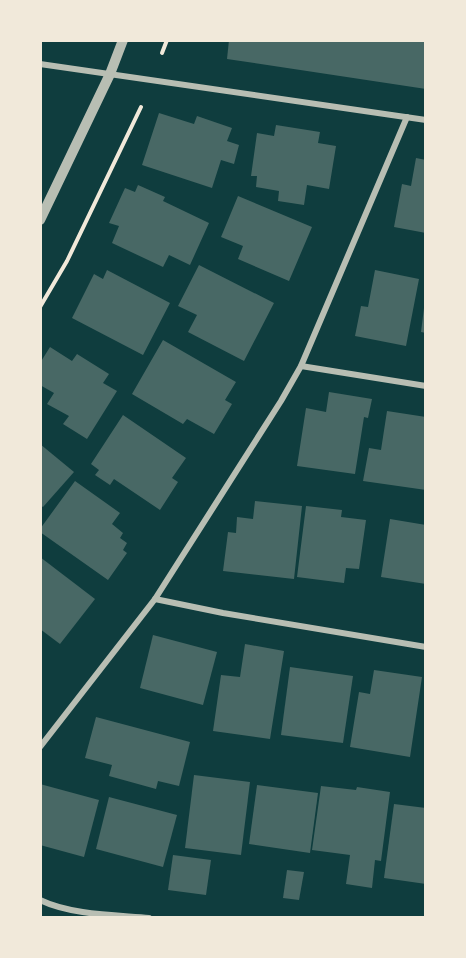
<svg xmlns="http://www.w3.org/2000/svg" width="466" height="958" viewBox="0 0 466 958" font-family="Jost,sans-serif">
<rect width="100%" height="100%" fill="#0f3d3e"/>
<g fill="#486865">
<path d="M229 40H426V89L227 59Z"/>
<path d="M159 113 194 124 197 116 232 128 227 141 239 145 234 164 221 160 212 188 142 165Z"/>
<path d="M276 125 320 132 318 143 336 146 329 189 307 185 304 205 278 201 279 191 256 187 257 176H251L257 133 274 136Z"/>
<path d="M416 158 426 160V233L394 227 402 184 411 186Z"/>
<path d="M138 185 165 197 163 201 209 223 190 265 169 255 163 267 112 243 119 226 109 223 125 188 135 192Z"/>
<path d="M238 196 312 227 289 281 238 259 243 246 221 237Z"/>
<path d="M199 265 274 303 244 361 188 332 197 315 178 306Z"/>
<path d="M107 270 170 303 143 355 72 318 94 274 103 279Z"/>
<path d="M375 270 419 279 406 346 355 336 361 306 368 307Z"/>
<path d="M424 308H426V333L421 332Z"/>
<path d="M163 340 236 382 225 400 232 404 214 434 187 419 183 424 132 394Z"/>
<path d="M50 347 72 361 77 354 109 374 103 383 117 391 87 439 63 424 69 416 47 404 54 393 40 385V363Z"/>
<path d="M329 392 372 399 368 418 364 417 355 474 297 466 306 408 326 412Z"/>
<path d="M387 411 426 417V490L363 481 369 448 381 450Z"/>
<path d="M123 415 186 458 172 478 178 482 160 510 114 479 110 485 95 475 99 470 91 464Z"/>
<path d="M40 444 74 472 43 507 40 505Z"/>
<path d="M75 481 120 513 112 524 123 533 120 538 127 543 123 550 127 553 108 580 40 532V529Z"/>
<path d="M255 501 302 506 294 579 223 571 228 532 236 533 237 517 253 519Z"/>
<path d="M306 506 342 510 341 517 366 520 359 569 346 568 344 583 297 577Z"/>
<path d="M390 519 426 525V584L381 577Z"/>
<path d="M40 557 95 599 60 644 40 629Z"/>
<path d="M153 635 217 652 203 705 140 688Z"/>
<path d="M245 644 284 651 270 739 213 731 221 675 240 677Z"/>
<path d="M290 667 353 676 343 743 281 735Z"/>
<path d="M374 670 422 677 410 757 350 747 359 692 370 694Z"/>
<path d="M96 717 190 742 179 786 158 781 156 789 109 776 112 765 85 758Z"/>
<path d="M194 775 250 782 241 855 185 848Z"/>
<path d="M40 784 99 800 84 857 40 845Z"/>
<path d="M257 785 318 793 310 853 249 844Z"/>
<path d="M321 786 356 790 357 787 390 792 381 861 375 860 372 888 346 884 350 855 312 850Z"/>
<path d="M109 797 177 815 163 867 96 849Z"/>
<path d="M394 804 426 808V884L384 878Z"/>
<path d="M173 855 211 860 206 895 168 890Z"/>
<path d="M287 870 304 872 299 900 283 898Z"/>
</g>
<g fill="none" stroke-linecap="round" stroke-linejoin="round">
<g stroke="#f1e9da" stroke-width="4">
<path d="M162 53 167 40"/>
<path d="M40 307 67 261 141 107"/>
</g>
<g stroke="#b8beb3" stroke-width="6">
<path d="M40 64 426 120"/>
<path d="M301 366 426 386"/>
<path d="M155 599 223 613 426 647"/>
<path d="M40 747 155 599 281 401 301 366 407 117"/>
<path d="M40 900C71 915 116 915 149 918"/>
</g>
<path stroke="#b8beb3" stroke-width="10" d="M40 220 110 74 123 40"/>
</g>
<rect width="466" height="958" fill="none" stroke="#f1e9da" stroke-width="84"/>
</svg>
